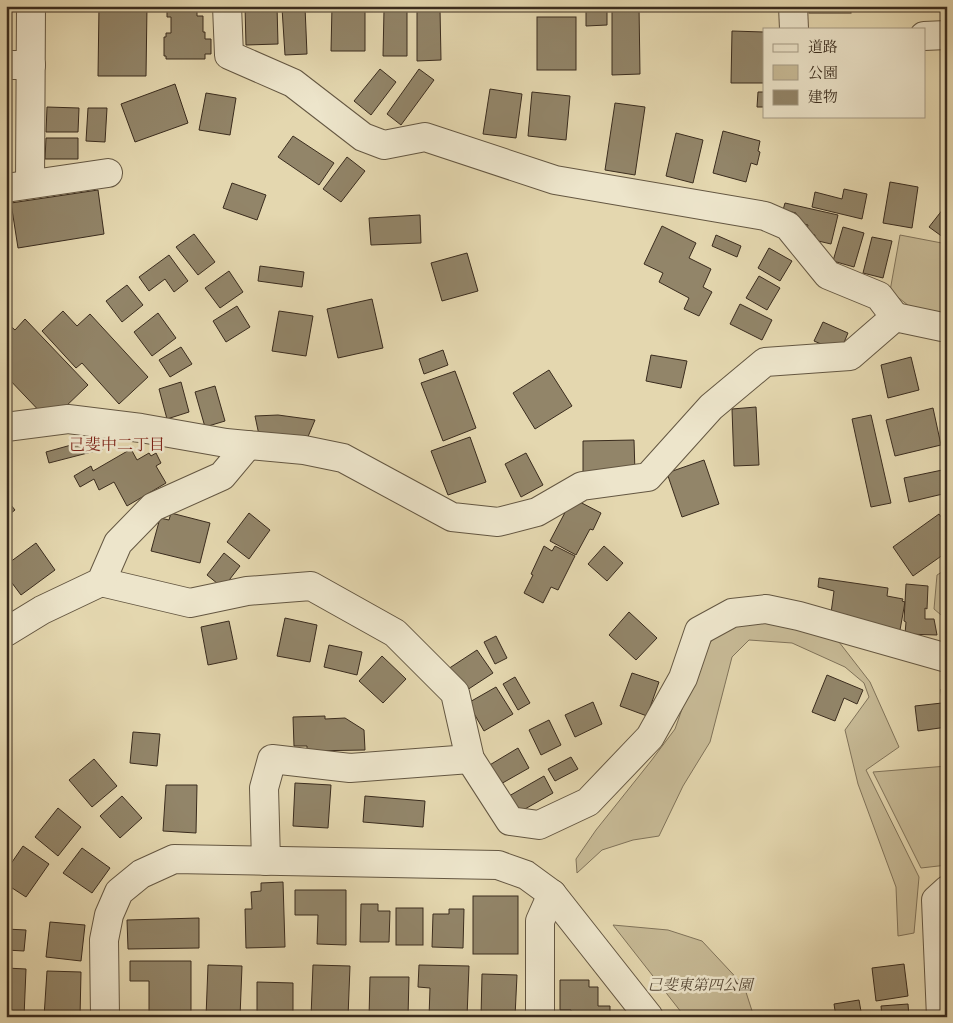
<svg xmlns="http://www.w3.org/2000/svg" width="953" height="1023" viewBox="0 0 953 1023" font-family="'Old Standard TT','Noto Serif JP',serif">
<rect width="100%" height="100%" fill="#e4d7af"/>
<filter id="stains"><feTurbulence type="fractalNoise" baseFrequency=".004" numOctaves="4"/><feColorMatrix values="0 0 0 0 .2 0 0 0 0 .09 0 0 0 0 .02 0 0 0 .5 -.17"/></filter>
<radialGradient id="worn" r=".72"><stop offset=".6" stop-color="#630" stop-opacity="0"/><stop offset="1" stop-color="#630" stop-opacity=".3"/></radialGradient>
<g fill="#c7ba96" stroke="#80735a">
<path d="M900 235 947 244V322L923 317 890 291Z"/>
<path d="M947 569V620L934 609 937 575Z"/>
<path d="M756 619 796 624 839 642 870 682 899 747 866 770 919 877 914 933 898 936 896 887 858 784 845 730 869 697 864 683 845 667 792 643 749 640 732 657 710 742 683 786 659 836 633 840 602 850 577 873 576 859 596 830 651 761 675 729 699 661 717 632Z"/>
<path d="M947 766V865L921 868 873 772Z"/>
<path d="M613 925 668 930 702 941 744 986 754 1017H685Z"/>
</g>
<g fill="#928569" stroke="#3a2c1e">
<path d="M99 6H147L146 76H98Z"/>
<path d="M167 6H197V16H203V32H205V39H211V54H205V59H166V56H164V37H166V33H171V17H167Z"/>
<path d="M245 6H277L278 44 246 45Z"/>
<path d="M332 6H365V51H331Z"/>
<path d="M586 6H607V25L586 26Z"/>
<path d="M612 6H639L640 74 612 75Z"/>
<rect x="809" y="6" width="42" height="7"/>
<path d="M305 7 307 54 285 55 282 8Z"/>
<path d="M417 9H440L441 60 417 61Z"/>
<path d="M384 10H407V56H383Z"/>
<rect x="537" y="17" width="39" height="53"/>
<path d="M732 31 764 32V83H731Z"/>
<path d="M380 69 396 82 371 115 354 101Z"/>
<path d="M419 69 434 80 401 125 387 114Z"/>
<rect x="6" y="81" width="2" height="34"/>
<path d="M175 84 188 123 135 142 121 104Z"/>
<path d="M490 89 522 94 516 138 483 134Z"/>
<path d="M532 92 570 96 566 140 528 136Z"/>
<path d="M758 92H764V107H757Z"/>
<path d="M206 93 236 98 230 135 199 130Z"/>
<path d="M615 103 645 107 635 175 605 170Z"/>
<path d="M47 107 79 108 78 132H46Z"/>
<path d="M88 108H107L105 142 86 141Z"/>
<path d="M723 131 760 141 758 151 760 152 757 165 751 163 746 182 713 173Z"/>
<path d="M676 133 703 140 693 183 666 176Z"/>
<path d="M293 136 334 163 319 185 278 157Z"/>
<path d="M46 138H78V159H45Z"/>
<path d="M347 157 365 171 341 202 323 189Z"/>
<path d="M890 182 918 187 912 228 883 223Z"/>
<path d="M232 183 266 195 257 220 223 208Z"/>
<path d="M844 189 867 194 862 219 812 207 815 192 842 199Z"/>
<path d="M98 190 104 234 18 248 11 203Z"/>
<path d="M785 203 838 215 831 244 814 240 815 235 806 232 808 225 800 223 795 218 796 213 783 210Z"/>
<path d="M947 204V240L929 227Z"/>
<path d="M420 215 421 243 371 245 369 218Z"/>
<path d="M662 226 696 243 689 258 711 269 703 287 712 292 699 316 684 309 689 298 659 282 663 273 644 264Z"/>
<path d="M843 227 864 233 854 267 833 261Z"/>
<path d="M194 234 215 262 198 275 176 247Z"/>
<path d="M716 235 741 246 737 257 712 246Z"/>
<path d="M872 237 892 241 883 278 863 273Z"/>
<path d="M769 248 792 261 780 281 758 268Z"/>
<path d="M467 253 478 291 442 301 431 263Z"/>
<path d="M169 255 188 281 174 292 165 279 149 291 139 277Z"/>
<path d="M260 266 304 272 302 287 258 281Z"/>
<path d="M229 271 243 292 220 308 205 288Z"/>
<path d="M759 276 780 288 767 310 746 298Z"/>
<path d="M127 285 143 305 122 322 106 301Z"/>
<path d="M372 299 383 348 338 358 327 309Z"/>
<path d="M740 304 772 320 762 340 730 324Z"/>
<path d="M237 306 250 327 226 342 213 321Z"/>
<path d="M63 311 77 326 90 314 148 377 119 404 82 363 76 368 42 331Z"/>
<path d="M279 311 313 316 306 356 272 351Z"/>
<path d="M158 313 176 338 152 356 134 332Z"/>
<path d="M25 319 88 385 62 410 58 406 46 418 6 376V322L15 330Z"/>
<path d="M823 322 848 333 840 352 814 341Z"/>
<path d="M181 347 192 364 170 377 159 360Z"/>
<path d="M443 350 448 365 424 374 419 359Z"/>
<path d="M651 355 687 361 681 388 646 381Z"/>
<path d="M911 357 919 390 888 398 881 365Z"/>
<path d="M549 370 572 406 535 429 513 393Z"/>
<path d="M455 371 476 428 443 441 421 383Z"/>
<path d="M181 382 189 412 167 419 159 389Z"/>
<path d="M215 386 225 421 205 427 195 392Z"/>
<path d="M756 407 759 465 734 466 732 409Z"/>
<path d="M933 408 941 445 895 456 886 420Z"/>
<path d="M278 415 315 420 307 439 259 435 255 416Z"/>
<path d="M871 415 891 503 871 507 852 419Z"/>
<path d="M100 437 103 449 49 463 46 452Z"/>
<path d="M470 437 486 482 448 495 431 451Z"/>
<path d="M634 440 635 473 583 474V441Z"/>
<path d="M131 449 137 460 149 453 151 456 156 453 161 463 156 466 166 483 127 506 114 482 99 490 94 479 80 487 74 476 91 466 93 471Z"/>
<path d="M526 453 543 485 521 497 505 464Z"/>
<path d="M704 460 719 504 682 517 667 473Z"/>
<path d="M947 469V493L909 502 904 478Z"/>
<path d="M6 499 15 510 6 517Z"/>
<path d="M576 500 601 513 593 530 590 529 576 555 550 541 570 503Z"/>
<path d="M171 513 210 523 200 563 151 551 160 518 169 520Z"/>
<path d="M249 513 270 530 249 559 227 542Z"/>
<path d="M939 514 947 525V552L913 576 893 547Z"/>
<path d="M36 543 55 570 21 595 6 575V565Z"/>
<path d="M544 546 552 551 555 546 575 556 558 590 551 587 543 603 524 593 533 575 531 574Z"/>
<path d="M604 546 623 563 607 581 588 564Z"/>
<path d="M224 553 240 566 223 588 207 575Z"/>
<path d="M819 578 888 588 887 596 903 599 902 601 905 602 900 630 847 623 848 615 831 613 834 591 818 587Z"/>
<path d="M906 584 928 586 927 609 925 608V619H934L937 635 905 634 906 622 904 621Z"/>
<path d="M629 612 657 638 636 660 609 635Z"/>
<path d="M285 618 317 625 310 662 277 656Z"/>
<path d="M229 621 237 659 208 665 201 627Z"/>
<path d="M496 636 507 658 495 664 484 642Z"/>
<path d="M329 645 362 652 357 675 324 667Z"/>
<path d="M477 650 493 673 464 692 448 669Z"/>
<path d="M382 656 406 679 383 703 359 681Z"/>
<path d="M632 673 659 682 647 716 620 706Z"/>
<path d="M827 675 863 690 857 704 844 698 835 721 812 712Z"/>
<path d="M515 677 530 703 518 710 503 684Z"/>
<path d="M496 687 513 714 484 731 468 703Z"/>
<path d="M941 689H947V727L918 731 915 706 942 703Z"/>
<path d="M593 702 602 724 575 737 565 715Z"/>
<path d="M325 716V719L345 718 364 730 365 750 307 751V746H294L293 717Z"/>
<path d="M549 720 561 745 541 755 529 730Z"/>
<path d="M133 732 160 734 157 766 130 763Z"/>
<path d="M518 748 529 768 499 785 488 766Z"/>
<path d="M571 757 578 769 555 781 548 769Z"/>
<path d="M94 759 117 786 92 807 69 780Z"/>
<path d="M544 776 553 793 518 813 509 796Z"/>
<path d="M295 783 331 785 328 828 293 826Z"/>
<path d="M166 785H197L196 833 163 831Z"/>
<path d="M122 796 142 818 120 838 100 816Z"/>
<path d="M365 796 425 801 423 827 363 822Z"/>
<path d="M58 808 81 827 58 856 35 837Z"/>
<path d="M23 846 49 864 26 897 6 884V871Z"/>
<path d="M82 848 110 868 92 893 63 873Z"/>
<path d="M283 882 285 947 246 948 245 909H252L251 892 261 891V883Z"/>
<path d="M295 890H346V945L317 944 318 915H295Z"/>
<rect x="473" y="896" width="45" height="58"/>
<path d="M361 904H378V911H390L389 942H360Z"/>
<rect x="396" y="908" width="27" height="37"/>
<path d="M449 909H464L463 948 432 947 433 914H449Z"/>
<path d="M199 918V948L128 949 127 920Z"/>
<path d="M50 922 85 925 81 961 46 957Z"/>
<path d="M6 929 26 930 24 951 6 950Z"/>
<path d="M130 961H191V1017H149V981H130Z"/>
<path d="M904 964 908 996 876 1001 872 968Z"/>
<path d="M208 965 242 966 240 1017H206Z"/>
<path d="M313 965 350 966 348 1017H311Z"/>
<path d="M419 965 469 966 467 1017H429L430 988 418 987Z"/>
<path d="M6 968 26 969 24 1017H6Z"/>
<path d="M47 971 81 972 80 1017H44Z"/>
<path d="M482 974 517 975 515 1017H481Z"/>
<path d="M370 977H409L408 1017H369Z"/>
<path d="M560 980H589V987H598V1006H610V1017H571V1010H560Z"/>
<path d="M257 982 293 983V1017H257Z"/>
<path d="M859 1000 862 1017H836L834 1004Z"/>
<path d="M908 1004 909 1017H882L881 1006Z"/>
</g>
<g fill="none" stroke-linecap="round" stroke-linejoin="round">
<g stroke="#645742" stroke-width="30">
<g id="minor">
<path d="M227 6 229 55 293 83 363 137 384 145 425 137 555 180 765 216 788 226 828 275 879 296 895 317"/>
<path d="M793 6 794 29"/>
<path d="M924 36 947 35"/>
<path d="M6 65H31"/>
<path d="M30 184 31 6"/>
<path d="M6 188 108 173"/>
<path d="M6 427 68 419 141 428 226 443 304 450 343 458 452 517 498 522 537 512 582 486 648 477 711 407 765 362 850 356 895 317 947 328"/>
<path d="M101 582 190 603 247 591 311 586 395 633 455 693 470 759 510 821 539 825 588 802 650 737 683 678 699 631 732 613 766 609 799 616 947 658"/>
<path d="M6 632 42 610 101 582 118 543 153 507 222 476 248 445"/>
<path d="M266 861 264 788 272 759 350 768 470 759"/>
<path d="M105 1017 104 940 109 915 119 892 141 874 174 859 498 865 526 875 552 894 649 1017"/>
<path d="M540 1017V921L552 894"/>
<path d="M941 1017 936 900 947 890"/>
</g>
</g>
<use href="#minor" stroke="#ede5cb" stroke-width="28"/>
</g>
<g text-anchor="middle" stroke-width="5" stroke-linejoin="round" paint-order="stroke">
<g font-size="15" font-style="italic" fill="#564836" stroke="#ede5cb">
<text x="700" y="990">己斐東第四公園</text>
</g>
<g font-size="16" fill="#7a1f14" stroke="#ede5cb">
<text x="117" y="450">己斐中二丁目</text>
</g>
</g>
<rect width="953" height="1023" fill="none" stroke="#e4d7af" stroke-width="25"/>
<rect x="8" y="8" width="938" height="1008" fill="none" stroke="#3a2c1e" stroke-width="2.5"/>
<rect x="12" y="12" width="928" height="998" fill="none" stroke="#3a2c1e"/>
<rect x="763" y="28" width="162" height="90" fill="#ede5cb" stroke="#a59b86"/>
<rect x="773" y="44" width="25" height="8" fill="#ede5cb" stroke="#a59b86"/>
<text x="808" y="52" font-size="15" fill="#3a2c1e">道路</text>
<rect x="773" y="65" width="25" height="15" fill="#c7ba96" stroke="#a59b86"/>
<text x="808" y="78" font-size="15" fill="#3a2c1e">公園</text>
<rect x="773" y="90" width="25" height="15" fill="#928569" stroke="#a59b86"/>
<text x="808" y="102" font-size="15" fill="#3a2c1e">建物</text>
<rect width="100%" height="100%" filter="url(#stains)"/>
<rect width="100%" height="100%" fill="url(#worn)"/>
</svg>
